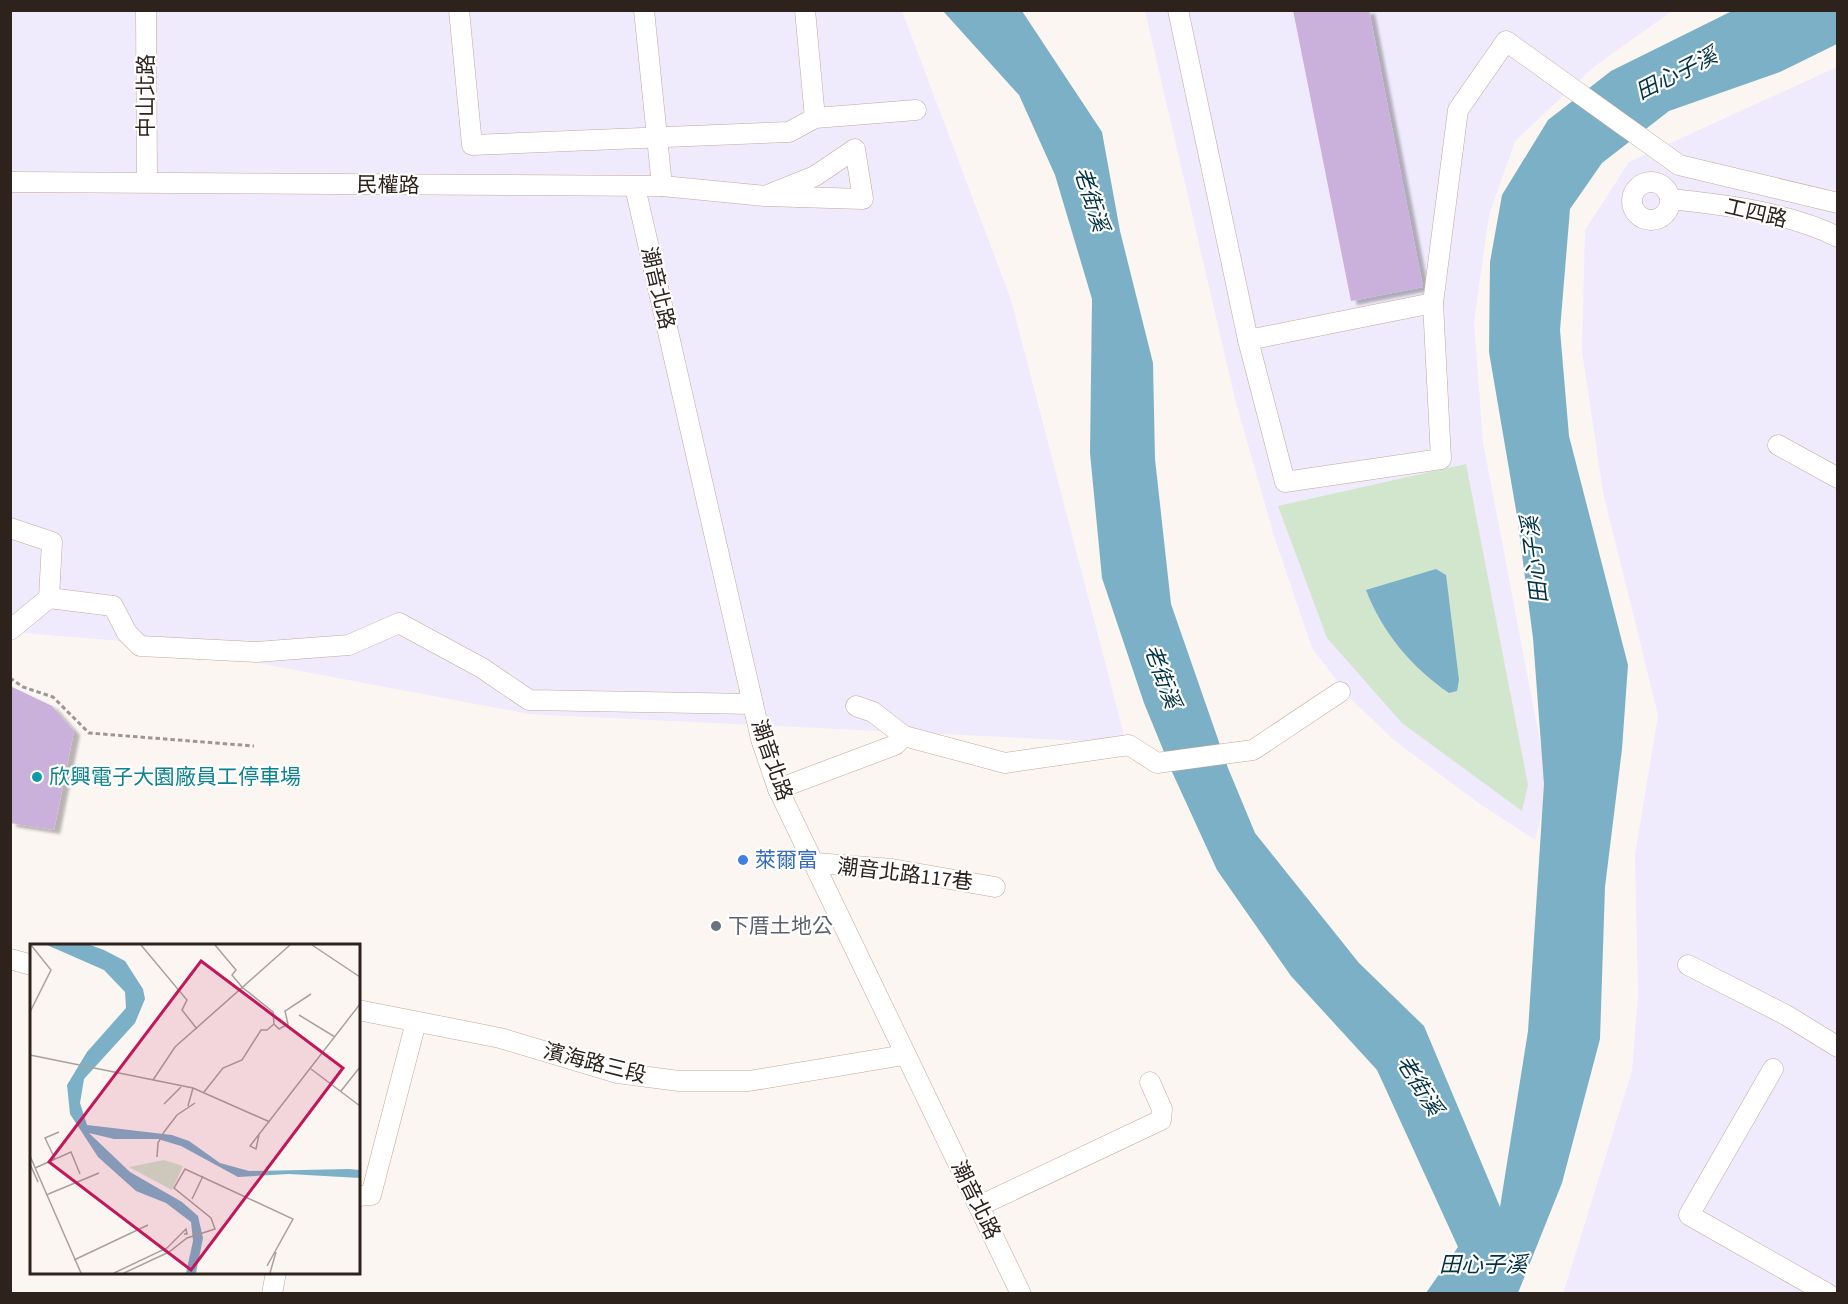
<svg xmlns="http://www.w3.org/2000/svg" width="1848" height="1304" viewBox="0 0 1848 1304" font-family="'Source Sans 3','Noto Sans TC',sans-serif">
<defs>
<filter id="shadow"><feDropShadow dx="6" dy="4" stdDeviation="1.5" flood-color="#0004"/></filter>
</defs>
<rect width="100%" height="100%" fill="#fcf6f3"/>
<g fill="#efeafc">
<path d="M10 11H902L1011 300 1126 743 529 714 157 644 11 632Z"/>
<path d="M1145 11H1672L1595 66 1515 141 1489 215 1474 322 1483 442 1549 789 1535 840 1480 804 1395 741 1350 698 1312 648 1275 539 1235 399Z"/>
<path d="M1837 67V1293L1563 1294 1632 1071 1638 995 1635 855 1658 715 1603 492 1582 351 1585 230 1629 162Z"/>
</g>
<path fill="#d1e6cd" d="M1466 464 1528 785 1522 811 1402 723 1327 638 1278 506Z"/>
<g fill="#7cb0c7">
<path d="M943 11H1022L1102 132 1120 231 1153 363 1155 459 1171 604 1228 768 1255 833 1359 963 1424 1026 1500 1207 1528 1031 1544 784 1533 638 1517 516 1489 352 1490 262 1502 195 1548 120 1611 71 1732 11H1837V44L1780 72 1669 111 1602 163 1570 209 1560 330 1569 436 1628 665 1622 749 1605 887 1600 1039 1562 1183 1518 1293H1426L1458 1247 1377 1070 1291 976 1217 870 1173 774 1144 703 1102 578 1090 453 1092 299 1055 175 1019 95Z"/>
<path d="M1436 569 1446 575 1459 680 1457 691 1449 693C1412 668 1382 632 1366 590Z"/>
</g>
<g fill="#cab1db" filter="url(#shadow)">
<path d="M1293 10H1369L1423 287 1351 301Z"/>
<path d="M10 686 52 706 74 731 54 830 10 823Z"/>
</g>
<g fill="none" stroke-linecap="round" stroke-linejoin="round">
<g stroke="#c5a799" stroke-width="21">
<g id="minor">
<path d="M146 10 147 182"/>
<path d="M459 10 472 145 789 132 815 118 916 110"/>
<path d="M644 10 662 186"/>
<path d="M805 10 815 118"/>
<path d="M1178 10 1248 340 1285 482 1441 459 1433 303 1458 110 1506 41 1679 165 1838 203"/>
<path d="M10 182 662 186 765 196 863 199 855 149 815 176 765 196"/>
<circle cx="1651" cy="201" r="19"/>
<path d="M635 187 761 739 778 789 1021 1294"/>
<path d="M1671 199C1726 205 1787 212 1838 237"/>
<path d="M1248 340 1433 303"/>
<path d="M1778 445 1838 478"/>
<path d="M10 528 52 542 49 598"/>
<path d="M49 598 113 606 127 633 140 646 256 652 349 645 399 623 482 668 529 700 753 704"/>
<path d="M10 630 49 598"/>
<path d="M856 706 873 712 904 736 1005 763 1129 745 1157 763 1253 750 1340 692"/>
<path d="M778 789 895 745 904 736"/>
<path d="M816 863 892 869 995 887"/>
<path d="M10 959 32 965"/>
<path d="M1688 965 1786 1015 1838 1047"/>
<path d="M358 1010 500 1038 617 1073 679 1081H749L904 1055"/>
<path d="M1773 1069 1689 1215 1828 1294"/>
<path d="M358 1196 371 1195 416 1022"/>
<path d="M979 1206 1161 1120 1162 1109 1150 1082"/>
<path d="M272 1294 276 1272"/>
</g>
</g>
<path stroke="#9e9691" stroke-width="3" stroke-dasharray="4.5 3" stroke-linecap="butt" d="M10 678 23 687 53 697 89 733 254 746"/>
<use href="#minor" stroke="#fff" stroke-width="20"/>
</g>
<circle fill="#0f9aa8" stroke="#fff" stroke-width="2" cx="37" cy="777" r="6"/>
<circle fill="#3f7fe0" stroke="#fff" stroke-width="2" cx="743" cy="860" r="6"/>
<circle fill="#6b7280" stroke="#fff" stroke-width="2" cx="716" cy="926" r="6"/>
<g text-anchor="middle" stroke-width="4.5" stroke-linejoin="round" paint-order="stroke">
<g font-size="21" fill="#2d221c" stroke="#fff">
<text transform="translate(146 96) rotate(-90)" y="7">中山北路</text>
<text transform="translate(388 185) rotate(1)" y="7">民權路</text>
<text transform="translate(1756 213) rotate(13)" y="7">工四路</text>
<text transform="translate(658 288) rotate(77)" y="7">潮音北路</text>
<text transform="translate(772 760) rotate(71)" y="7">潮音北路</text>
<text transform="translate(905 874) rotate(7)" y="7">潮音北路117巷</text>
<text transform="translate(595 1063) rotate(14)" y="7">濱海路三段</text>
<text transform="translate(976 1200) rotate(64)" y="7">潮音北路</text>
</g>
<g font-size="21" fill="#0d838f" stroke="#fff" text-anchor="start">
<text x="49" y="784">欣興電子大園廠員工停車場</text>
</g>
<g font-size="21" fill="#366cbe" stroke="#fff" text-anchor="start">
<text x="755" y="867">萊爾富</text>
</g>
<g font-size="21" fill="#5b616d" stroke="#fff" text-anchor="start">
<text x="728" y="933">下厝土地公</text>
</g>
<g font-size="22" font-style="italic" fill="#023344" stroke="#fff">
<text transform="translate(1676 73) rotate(-27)" y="8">田心子溪</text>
<text transform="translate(1092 199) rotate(72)" y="8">老街溪</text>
<text transform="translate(1534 560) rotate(-97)" y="8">田心子溪</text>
<text transform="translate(1163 676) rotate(70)" y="8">老街溪</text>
<text transform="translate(1420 1085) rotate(58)" y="8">老街溪</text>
<text x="1483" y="1272">田心子溪</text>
</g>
</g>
<g transform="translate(30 944)">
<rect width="330" height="330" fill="#fcf6f3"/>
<path d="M134 216 153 222 142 246 99 223Z" fill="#d1e6cd"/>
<path d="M17 1H60L74 6 95 17 113 45 115 55 105 79 54 135 50 159 57 181 142 191 159 197 190 219 219 227 319 225 330 226V234L259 230 208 233 151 202 128 195H84L59 189 100 228 152 258 168 272 173 294 166 329H156L163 297 161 278 136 259 106 247 68 213 40 170 37 141 57 108 96 64 95 48 74 26Z" fill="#7cb0c7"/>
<path fill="none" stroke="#a9a19d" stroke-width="1.5" d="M111 1 157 56 152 66 167 85M185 1 206 26 202 31 212 43 243 68 244 80M282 1 330 33M0 68 21 26 1 1M269 71 305 93M244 80 249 85 258 80 255 67 281 50M0 111 163 144 240 178M281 125 330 162M123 136 145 103 260 1M311 147 330 123M174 148 193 124 212 116 231 86H237L244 80M134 160 151 143M158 162 163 144M229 191 226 205 220 202 330 60M0 212 51 329M127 213 128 199 134 188 147 171 165 159M25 215 15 194 29 188M0 220 8 238M5 224 41 208 50 230M16 251 69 229M162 255 173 232M44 316 118 281M84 329 137 304 156 285 157 290H154M94 329 139 308 157 294 185 285 181 274 144 244 155 225 263 275 237 322M240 329 246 308"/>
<path fill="#c2185b" fill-opacity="0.15" stroke="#c2185b" stroke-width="3" d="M171 17 313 124 161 326 19 218Z"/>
<rect width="330" height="330" fill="none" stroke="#2d221c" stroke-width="3"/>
</g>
<rect width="1848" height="1304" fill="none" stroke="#2d221c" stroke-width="24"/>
</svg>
